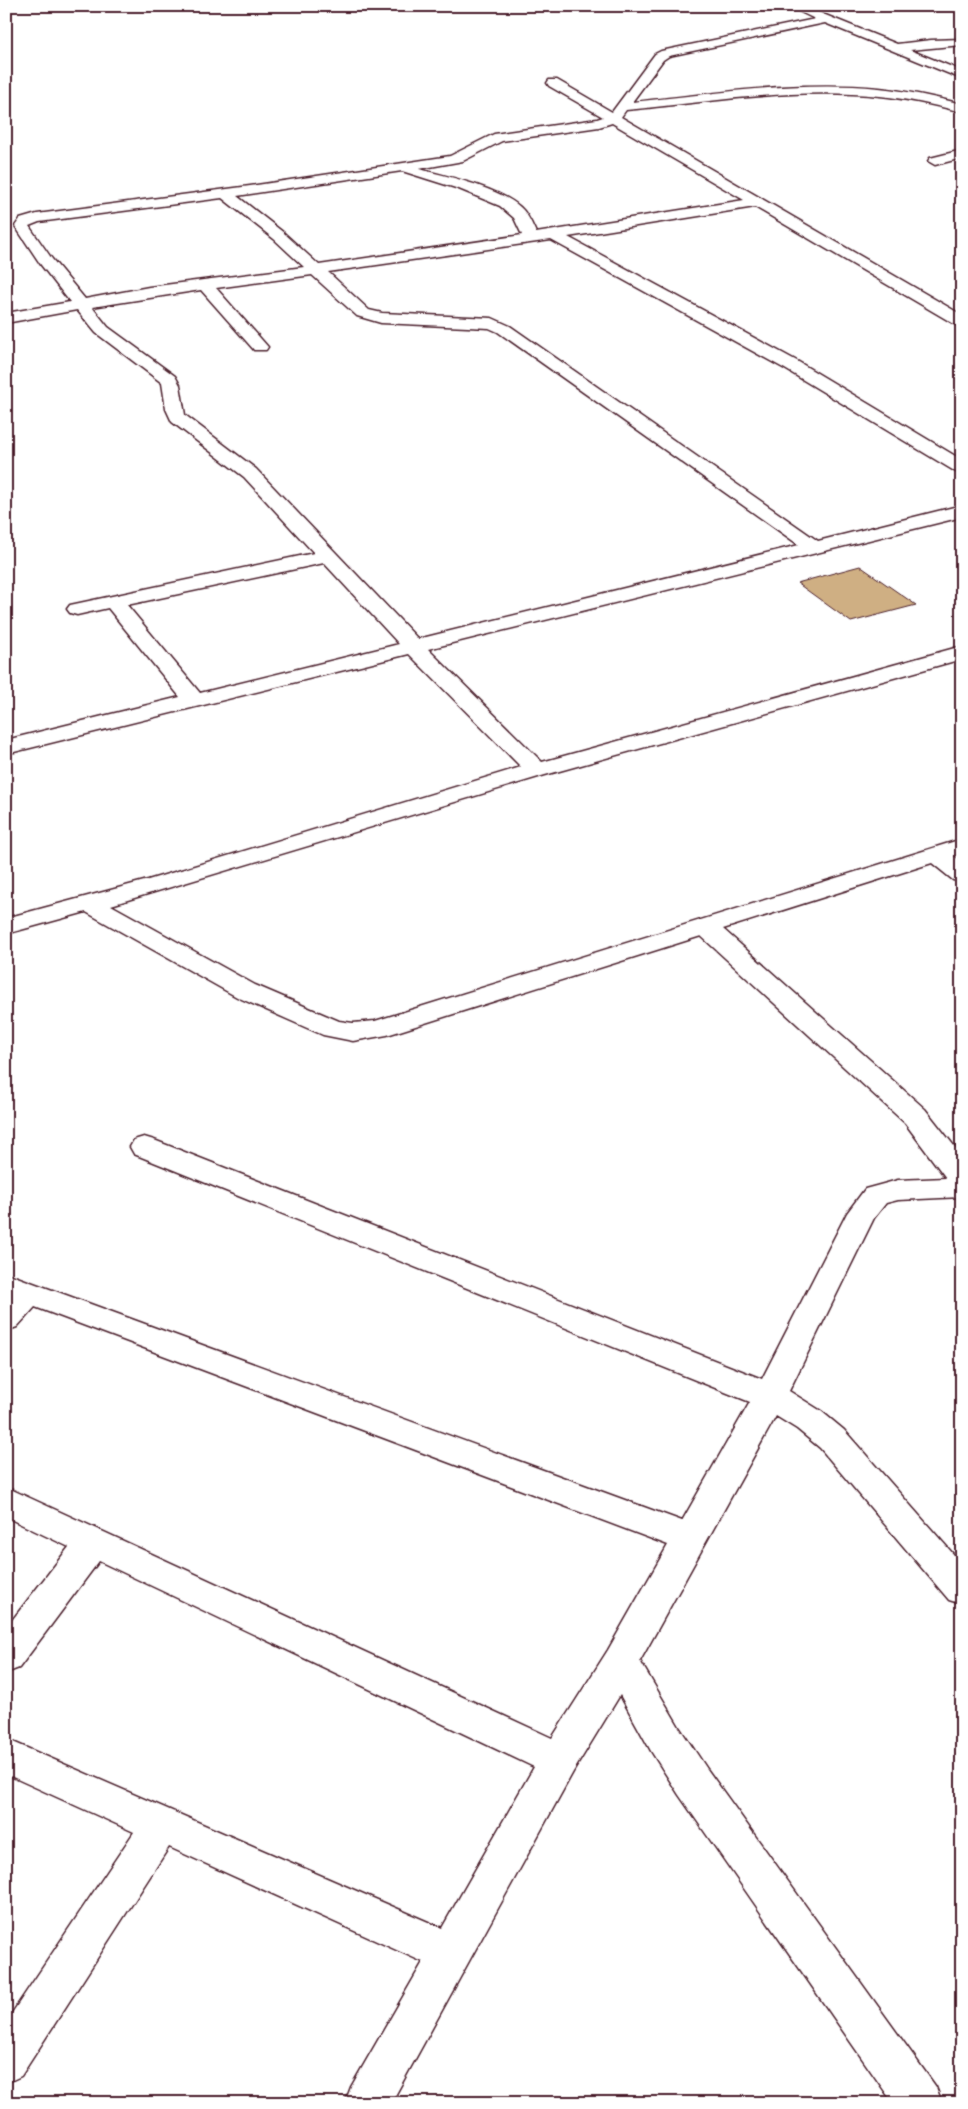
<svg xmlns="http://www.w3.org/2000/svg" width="968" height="2109" viewBox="0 0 968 2109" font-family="'Comic Neue',sans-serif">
<rect width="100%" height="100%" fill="#fff"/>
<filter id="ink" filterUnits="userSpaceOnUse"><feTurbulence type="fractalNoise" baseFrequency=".02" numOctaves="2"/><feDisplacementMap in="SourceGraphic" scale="10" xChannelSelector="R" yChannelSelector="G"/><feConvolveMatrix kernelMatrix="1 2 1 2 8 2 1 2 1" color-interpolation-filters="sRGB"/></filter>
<g filter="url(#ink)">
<path fill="#cfaf83" stroke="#4a1f2b" d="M860 566 916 605 851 622 797 583Z"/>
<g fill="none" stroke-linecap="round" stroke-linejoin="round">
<g stroke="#4a1f2b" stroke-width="3">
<g id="minor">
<path d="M788 6H803L897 44 931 40 962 39V45L910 50 962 71V79L825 23 669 56 663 60 632 102C714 94 797 80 879 88 907 91 934 97 962 104V112C935 105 908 99 880 96 796 87 710 102 626 110L621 117 962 315V327L956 325 755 207 568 237 797 361 962 460V473L956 472 785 369 551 240 328 272 369 310 382 313 492 318 510 326 818 541 962 505V517L428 649 542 762 962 646V659L545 775 111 905 255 985 339 1021 353 1023 375 1021 962 839V854L954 856 962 863V882L953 880 932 863 723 929 925 1109 962 1156V1197L898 1200 886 1203 874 1218 789 1391 821 1411 844 1430 962 1564V1604L949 1600 820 1448 797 1429 776 1416 640 1661 679 1727 707 1769 936 2087 942 2103H893L679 1795 651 1751 620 1695 573 1772 391 2103H345L351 2087 423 1962 169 1847 21 2076 6 2083V2022L134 1832 6 1774V1739L442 1928 534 1767 99 1561 19 1668 6 1673V1628L69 1547 6 1517V1487L552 1738 608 1650 668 1545 35 1307 17 1327 6 1331 8 1297 6 1296V1273L682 1521 750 1402 134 1154 130 1147 134 1140 144 1137 154 1140 762 1379 847 1213 865 1189 898 1180 946 1178 905 1123 701 936 387 1035 353 1041 323 1035 237 997 86 912 6 934V918L148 880 521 767 409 654 6 754V740L180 697 108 608 77 615 70 613 67 609 70 605 314 553 244 477 172 422 166 409 162 383 96 333 77 310 6 323V313L70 302 41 265 15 226 20 219 37 214 250 186 450 156 494 134 597 119 603 117 549 86 547 83 549 80H557L612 112 655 54 661 51 815 19ZM612 123 744 200 536 233C532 224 528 214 520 207 499 188 447 176 419 169L463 161 502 141 599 127ZM402 171 459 189 500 206 514 218 522 235 319 265 284 233 237 196ZM222 198 274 239 304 267 149 287 85 299 52 259 29 226 39 222ZM312 275 357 316 381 323 489 328 498 332 799 545 418 639 256 469 185 415 180 385 175 376 108 327 92 307 201 290 254 350H266L268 347 216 288ZM324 563 399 644 200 693 127 605Z"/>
<path d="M962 150V158L935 165 928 161 930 158Z"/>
</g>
</g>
<use href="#minor" fill="#fff" fill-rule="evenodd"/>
</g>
</g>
<rect width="968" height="2109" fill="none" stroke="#fff" stroke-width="25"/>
<rect x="12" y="12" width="943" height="2084" fill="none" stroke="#4a1f2b" stroke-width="2" filter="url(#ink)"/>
</svg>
